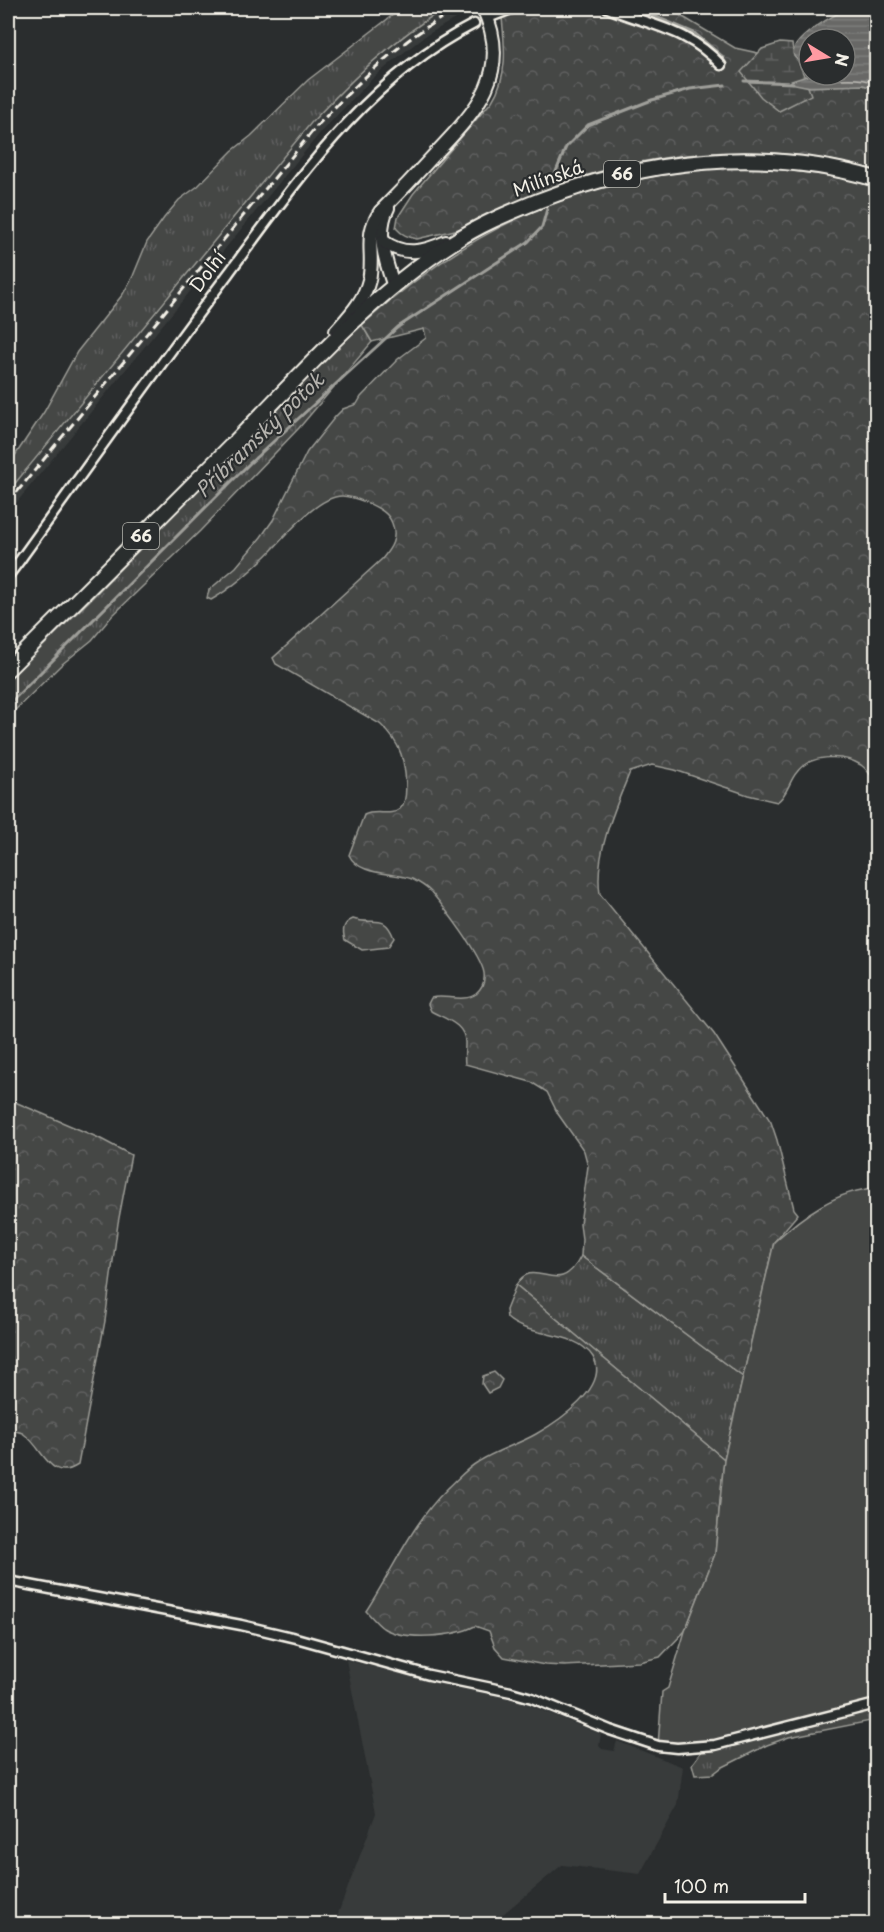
<svg xmlns="http://www.w3.org/2000/svg" width="884" height="1932" viewBox="0 0 884 1932" font-family="'Playpen Sans',sans-serif">
<defs>
<pattern id="grass-tufts" width="24" height="20" patternUnits="userSpaceOnUse" patternTransform="scale(1.5)"><rect width="24" height="20" fill="#444645"/><path d="M3 7l-1-3M5 7V3M7 7l1-3M15 17l-1-3M17 17v-4M19 17l1-3" fill="none" stroke="#606160"/></pattern>
<pattern id="forest-crowns" width="20" height="18" patternUnits="userSpaceOnUse" patternTransform="scale(1.5)"><rect width="20" height="18" fill="#444645"/><path d="M2 6a3 3 0 1 1 6 0M12 15a3 3 0 1 1 6 0" fill="none" stroke="#606160"/></pattern>
<pattern id="wetland-marsh" width="20" height="14" patternUnits="userSpaceOnUse" patternTransform="scale(1.5)"><rect width="20" height="14" fill="#444645"/><path d="M1 5h8M5 5V1M11 12h8M15 12V8" fill="none" stroke="#606160"/></pattern>
<pattern id="water-rules" width="6" height="5" patternUnits="userSpaceOnUse" patternTransform="scale(1.5)"><rect width="6" height="5" fill="#676866"/><path d="M0 2.5h6" fill="none" stroke="#7d7e7c"/></pattern>
</defs>
<rect width="100%" height="100%" fill="#2a2d2e"/>
<filter id="ink" filterUnits="userSpaceOnUse"><feTurbulence type="fractalNoise" baseFrequency=".0167" numOctaves="2"/><feDisplacementMap in="SourceGraphic" scale="12" xChannelSelector="R" yChannelSelector="G"/><feConvolveMatrix kernelMatrix="1 2 1 2 8 2 1 2 1" color-interpolation-filters="sRGB"/></filter>
<g filter="url(#ink)">
<g fill="#373a3a">
<path d="M445 8H474L425 36 397 58 372 79 321 132 8 513V492L311 123 362 69 388 47Z"/>
<path d="M346 1660 438 1683 517 1700 601 1734 599 1746 602 1749 614 1751 617 1741 683 1767 678 1805 640 1874 562 1865 491 1924H334L376 1813Z"/>
</g>
<g fill="url(#grass-tufts)" stroke="#9c9c96" stroke-width="1.5">
<path d="M402 8H445C391 41 354 77 311 123L8 492V466L44 412 77 352 123 294 133 276 147 242 164 218 179 200 198 186 232 151 251 136 308 80Z"/>
<path d="M362 325 372 342 299 428 200 531 112 616 92 640 61 665 8 717V680L89 601 322 362Z"/>
<path d="M581 1256 743 1377 724 1459 516 1285C535 1253 558 1302 581 1256Z"/>
<path d="M876 1697V1720L789 1737 767 1745 721 1768 713 1774 695 1775 692 1764 714 1735Z"/>
</g>
<g fill="url(#forest-crowns)" stroke="#9c9c96" stroke-width="1.5">
<path d="M501 8H668L735 48 799 62 809 67 810 75 799 78 803 85H863L870 87 876 92V171C776 141 665 148 566 182 543 190 521 200 499 211 488 216 477 223 466 227 450 232 433 235 417 239 408 237 402 235 396 228L398 217 413 194 492 101C510 73 504 40 501 8Z"/>
<path d="M741 167C787 169 832 174 876 187V783C872 777 868 770 861 765 844 754 810 754 797 772 789 781 787 796 777 802L748 795 675 770 652 765 630 772C615 808 594 855 600 894L714 1034 771 1122 777 1140 794 1209 798 1214 774 1242 743 1377 581 1256 582 1239 580 1224 588 1166 584 1151 558 1114 547 1092 531 1082 465 1064C464 1057 465 1051 465 1044 466 1024 445 1019 431 1011L428 1004 431 998C444 994 464 1003 476 994 482 989 485 981 484 973 481 955 444 907 431 892 426 887 418 882 412 879 393 872 359 876 349 855L364 815C376 809 390 817 400 809 410 800 405 766 401 754 397 742 389 732 380 724L276 664 273 658 382 559C391 548 398 538 392 523 388 512 378 508 368 503 360 500 350 496 342 496 316 496 282 541 264 558 248 573 231 589 211 600L207 598 209 590 236 567 261 537 273 520 307 452 335 417 343 409 357 404 361 397 398 359 426 338 424 329 372 342 362 325C476 222 587 174 741 167Z"/>
<path d="M353 919C374 926 384 912 394 938L388 947 362 950 345 940C342 930 343 923 353 919Z"/>
<path d="M8 1099 99 1138 131 1155 118 1223 105 1321 78 1465C50 1483 44 1449 25 1435 21 1431 13 1431 8 1430Z"/>
<path d="M516 1285 724 1459 715 1554 685 1631 660 1657 639 1662 564 1666 545 1665 504 1657 495 1647 489 1631 475 1626C454 1637 404 1641 383 1628 377 1624 371 1616 366 1611 393 1570 412 1523 447 1489 457 1480 467 1468 478 1462 496 1450 517 1445 536 1434 557 1422 611 1387 593 1357 575 1329 530 1339 507 1318L506 1310Z"/>
<path d="M494 1372 502 1380 498 1388 488 1393 482 1384 483 1376Z"/>
</g>
<path fill="url(#wetland-marsh)" stroke="#9c9c96" stroke-width="1.5" d="M780 43 792 44 794 56 799 62 811 95 779 111 761 97 741 72 762 49Z"/>
<path fill="#444645" stroke="#9c9c96" stroke-width="1.5" d="M876 1188V1704L715 1745 658 1746 662 1692 668 1688 685 1631 715 1554 724 1459 774 1242C802 1216 837 1190 876 1188Z"/>
<path fill="url(#water-rules)" stroke="#9f9f9a" stroke-width="1.5" d="M850 8H876V92L870 87 863 85 810 87 790 83 791 81 810 75H845V39H809V67C804 64 796 61 794 56 787 40 838 12 850 8Z"/>
<g fill="none" stroke-linecap="round" stroke-linejoin="round">
<path stroke="#bcbab4" stroke-width="1.5" d="M815 75 817 80C833 80 865 75 876 85"/>
<g stroke="#9f9f9a" stroke-width="3">
<path d="M635 8 694 33 723 57"/>
<path d="M744 81 793 83"/>
<path d="M555 174 566 147 588 125 652 100 690 89 725 85"/>
<path d="M8 705 250 463 398 327 528 242 542 227 547 209"/>
</g>
<g stroke="#f4f1e8" stroke-width="13">
<g id="street">
<path d="M608 8C650 26 687 28 721 65"/>
<path d="M488 18 514 8"/>
<path d="M8 576 20 560C89 464 157 368 228 274 298 180 366 79 474 24"/>
<path d="M8 1581 241 1625 296 1638 429 1675 511 1692 532 1698 610 1730 658 1746 677 1748 715 1745 876 1704"/>
</g>
</g>
<g stroke="#f4f1e8" stroke-width="16">
<g id="secondary">
<path d="M388 208C375 232 386 263 394 287"/>
<path d="M383 241C404 257 424 252 446 242"/>
<path d="M336 331C349 316 364 301 369 280 375 254 363 236 380 212 399 193 417 174 435 154 477 110 513 72 483 8"/>
</g>
</g>
<g stroke="#f4f1e8" stroke-width="18">
<path id="primary" d="M8 669C83 595 158 519 233 444 302 374 369 296 452 243 479 225 508 213 538 201 646 159 764 146 876 179"/>
</g>
<use href="#street" stroke="#2a2d2e" stroke-width="8"/>
<use href="#secondary" stroke="#2a2d2e" stroke-width="12"/>
<use href="#primary" stroke="#2a2d2e" stroke-width="14"/>
<path stroke="#f4f1e8" stroke-width="3" stroke-dasharray="9 4.5" stroke-linecap="butt" d="M8 503 316 127C359 81 403 37 459 8"/>
</g>
</g>
<g text-anchor="middle" stroke-width="4.5" stroke-linejoin="round" paint-order="stroke">
<g fill="#2a2d2e" stroke="#b7b6b0" stroke-width="1.5">
<rect x="604" y="161" width="36" height="26" rx="4.5"/>
<rect x="123" y="523" width="36" height="26" rx="4.5"/>
</g>
<g font-size="16" font-weight="bold" fill="#f4f1e8">
<text x="622" y="180">66</text>
<text x="141" y="542">66</text>
</g>
<g font-size="18" fill="#f4f1e8" stroke="#2a2d2e">
<text transform="translate(548 179) rotate(-20)" y="6">Milínská</text>
<text transform="translate(208 272) rotate(-53)" y="6">Dolní</text>
</g>
<g font-size="20" font-style="italic" fill="#b5b3ae" stroke="#2a2d2e">
<text transform="translate(260 435) rotate(-44)" y="7">Příbramský potok</text>
</g>
</g>
<rect width="884" height="1932" fill="none" stroke="#2a2d2e" stroke-width="30"/>
<rect x="15" y="15" width="854" height="1902" fill="none" stroke="#f4f1e8" stroke-width="2" filter="url(#ink)"/>
<g transform="translate(827 57) rotate(101)"><circle r="28" fill="#2a2d2e" stroke="#7b7b78" stroke-width="1.5"/>
<path d="M0-4.5L10 22L0 15L-10 22Z" fill="#ff9aa2"/>
<text y="-9" font-size="16" font-weight="bold" text-anchor="middle" fill="#f4f1e8">N</text>
</g>
<path d="M665 1893v9h140v-9" fill="none" stroke="#f4f1e8" stroke-width="3"/>
<text x="674" y="1893" font-size="18" fill="#f4f1e8" stroke="#2a2d2e" stroke-width="4.5" paint-order="stroke">100 m</text>
</svg>
